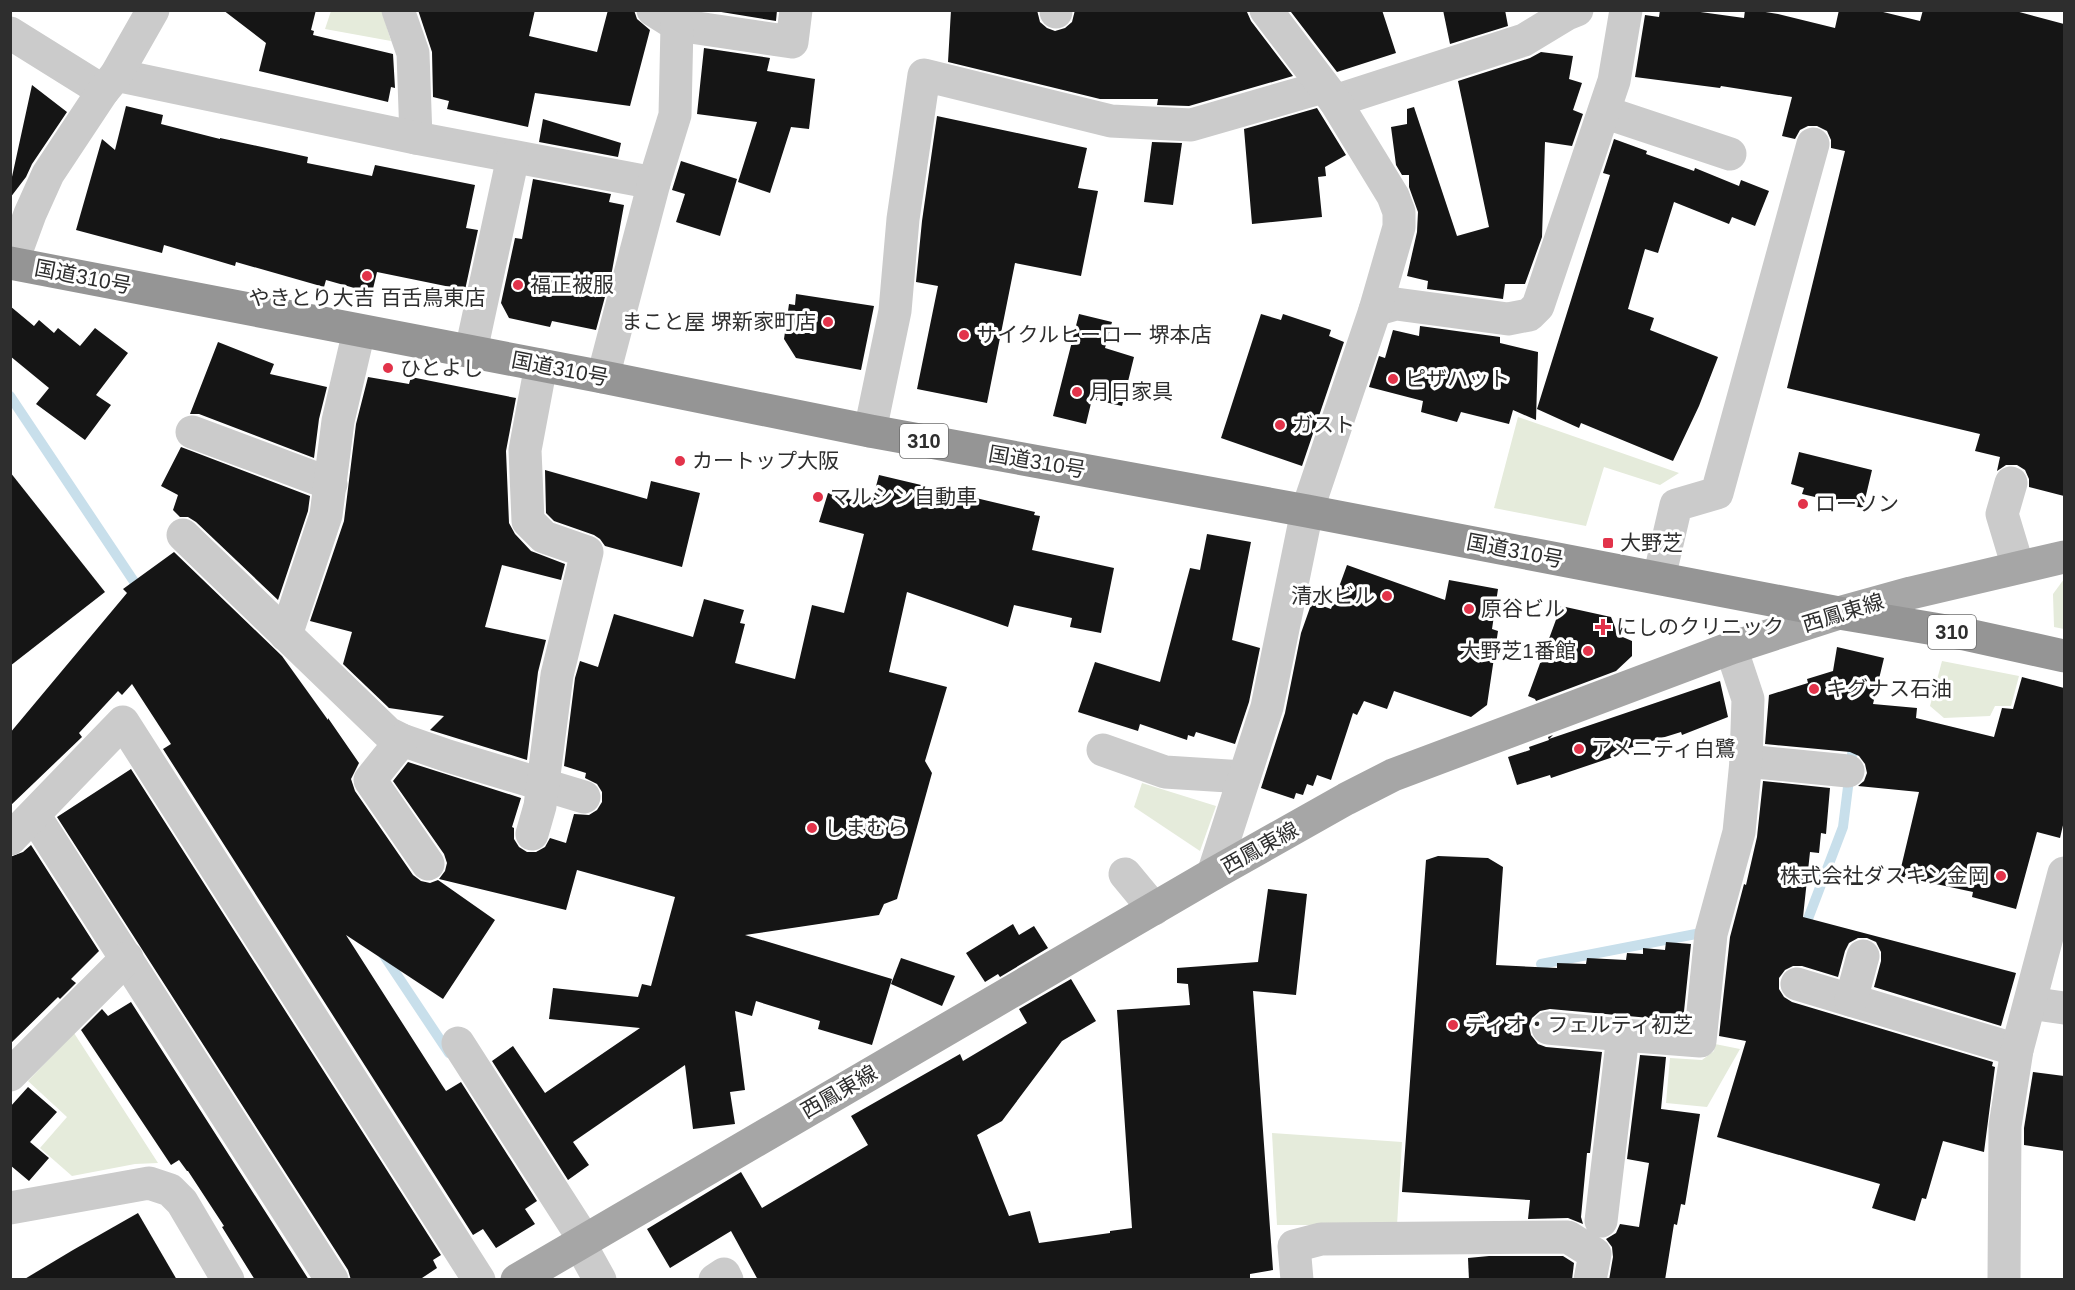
<svg xmlns="http://www.w3.org/2000/svg" width="2075" height="1290" viewBox="0 0 2075 1290" font-family="Helvetica,'Noto Sans JP',sans-serif">
<rect width="100%" height="100%" fill="#fff"/>
<g fill="#e5ebdb">
<path d="M331 11H382L391 41 325 29Z"/>
<path d="M1518 417 1679 473 1660 485 1604 467 1586 526 1494 508Z"/>
<path d="M2064 579V629L2054 627 2053 594Z"/>
<path d="M1942 661 2019 676 2011 706H1995L1990 716 1944 718 1930 706Z"/>
<path d="M1142 783 1216 806 1200 851 1134 807Z"/>
<path d="M74 1033 158 1163 135 1164 72 1176 40 1148 67 1117 28 1081Z"/>
<path d="M1715 1044 1740 1049 1707 1107 1666 1103 1670 1058 1702 1060 1714 1051Z"/>
<path d="M1272 1133 1402 1142 1397 1225H1277Z"/>
</g>
<g fill="none" stroke-linecap="round" stroke-linejoin="round">
<g stroke="#c8dfeb" stroke-width="10">
<path d="M10 396 141 592"/>
<path d="M1803 932 1843 827 1854 739"/>
<path d="M383 954 449 1053"/>
<path d="M1541 964 1701 933"/>
</g>
</g>
<g fill="#151515">
<path d="M223 10H316L311 30 314 31 313 35 393 54 395 88 391 87 388 102 259 71 266 43Z"/>
<path d="M418 10H535L529 36 597 52 608 10H634L637 19 650 30 630 106 535 93 528 127 447 109 449 101 433 97 432 52Z"/>
<path d="M709 10H777L776 21Z"/>
<path d="M951 10H1037L1040 22 1047 28 1055 31 1065 28 1072 22 1075 10 1247 12 1251 21 1293 76 1189 106 1157 105 1158 99H1100L948 62Z"/>
<path d="M1298 10H1382L1396 53 1337 72 1291 12H1299Z"/>
<path d="M1443 10H1505L1508 26 1450 44Z"/>
<path d="M1660 10H1686L1744 18 1745 10H1753L1778 14 1835 28 1839 10H1875L1920 21 1923 10H2012L2064 24V496L2029 487V479L2025 470 2017 465H2006L1997 471 2000 457 1975 451 1980 434 1787 388 1845 151 1831 148V140L1827 131 1817 126H1808L1800 130 1795 139 1782 136 1792 97 1721 86 1720 88 1635 77 1645 15 1659 17Z"/>
<path d="M704 48 770 58 767 71 815 79 809 129 791 127 770 193 738 182 757 122 697 114Z"/>
<path d="M1541 52 1573 56 1569 79 1582 83 1573 110 1583 114 1572 146 1545 142 1542 237 1525 284H1505L1503 299 1427 289 1428 281 1407 276 1417 232 1418 212 1409 187V175H1402L1396 165 1391 127 1407 124V109L1414 107 1457 236 1489 227 1458 81 1530 58Z"/>
<path d="M32 85 67 112 32 164 26 177 10 198V186Z"/>
<path d="M126 106 163 115 161 124 220 139V138L308 157 307 163 372 176 375 165 475 185 466 228 478 230 465 290 377 272 372 293 326 280 324 287 236 262 235 266 164 245 162 253 76 230 102 139 115 150Z"/>
<path d="M1317 108 1346 155 1325 167 1326 176 1318 177 1322 217 1252 224 1244 129Z"/>
<path d="M937 116 1087 148 1078 188 1098 191 1081 276 1015 263 987 403 917 389 938 286 916 282 922 221Z"/>
<path d="M543 119 621 143 618 157 539 142Z"/>
<path d="M1614 139 1647 151 1646 154 1694 171 1695 168 1739 186 1741 180 1769 191 1755 226 1732 217 1729 224 1674 202 1658 253 1645 249 1628 309 1654 318 1650 330 1718 357 1699 406 1673 461 1581 423 1579 428 1537 409 1610 175 1603 173Z"/>
<path d="M1152 142 1182 143 1173 205 1144 202Z"/>
<path d="M681 161 737 179 720 236 676 222 685 194 672 190Z"/>
<path d="M533 179 611 194 609 202 624 205 612 271 596 330 552 321 550 327 509 318 501 303 515 238 522 239Z"/>
<path d="M796 294 874 306 861 370 796 358 784 339 789 304 795 305Z"/>
<path d="M10 306 34 326 39 320 54 333 58 328 80 346 95 328 128 353 96 395 111 405 85 440 36 404 49 388 10 356Z"/>
<path d="M1079 314 1112 322 1105 348 1134 357 1122 406 1092 399 1086 424 1053 416Z"/>
<path d="M1261 314 1281 320 1283 314 1331 330 1329 336 1344 342 1302 466 1221 438Z"/>
<path d="M1420 326 1500 337V343L1538 352 1536 420 1513 410 1509 424 1461 412 1457 422 1421 412 1423 401 1369 387 1379 356 1385 358 1393 330 1419 336Z"/>
<path d="M218 342 274 364 270 374 327 387 319 419 314 458 199 414H190Z"/>
<path d="M368 377 409 384 411 377 516 398 506 451 509 523 515 534 531 551 565 564 561 580 502 565 485 627 546 640 538 672 527 760 430 730 444 716 389 708 343 664 352 632 310 621 344 521 356 424Z"/>
<path d="M181 447 310 496 308 511 278 600 196 522 188 517H180L173 510 178 495 161 486Z"/>
<path d="M1799 452 1872 470 1863 508 1802 494 1804 488 1791 484Z"/>
<path d="M545 470 647 499 651 481 700 493 682 567 605 546 600 539 594 535 554 521 546 513Z"/>
<path d="M10 472 105 592 10 666Z"/>
<path d="M879 475 1035 512 1034 515 1040 516 1032 550 1114 568 1101 633 1070 627 1072 618 1014 605 1008 627 907 592 889 672 947 687 925 761 932 773 897 899 884 904 879 915 745 935 892 979 872 1045 818 1029 820 1021 756 1001 752 1016 735 1011 745 1090 730 1092 735 1124 693 1129 685 1065 573 1142 589 1165 568 1180 492 1061 513 1046 545 1093 640 1028 549 1019 553 988 638 997 642 984 651 986 675 897 577 870 566 910 439 879 445 871 447 863 444 854 393 781 408 762 521 798 512 827 514 828V839L519 847 527 852H536L545 847 550 838 566 843 574 814 589 815 597 810 602 802V792L597 784 585 778 586 773 564 766 575 678 580 661 598 667 614 614 693 637 704 599 744 610 740 623 745 624 735 663 795 679 812 605 844 613 864 534 819 522 828 493 871 505Z"/>
<path d="M1207 534 1251 542 1232 640 1260 648 1249 702 1235 744 1196 732 1194 737 1188 735 1187 740 1140 724 1138 731 1078 712 1095 662 1160 682 1190 568 1200 570Z"/>
<path d="M174 552 282 656 328 720V718L359 763 351 779 355 791 413 875 421 881 430 883 438 880 495 920 443 999 346 935 442 1085 446 1091 461 1082 537 1201 525 1209 535 1224 496 1248 483 1229 473 1235 163 749 171 744 132 684 122 695 118 691 79 733 82 737 10 806V733L127 593 123 589Z"/>
<path d="M1347 565 1445 600 1449 580 1498 589 1492 629 1498 631 1487 705 1471 717 1394 691 1387 709 1364 701 1357 715 1353 713 1331 780 1317 775 1313 786 1307 784 1303 795 1296 793 1294 799 1261 788 1285 713 1301 633 1312 602 1331 609Z"/>
<path d="M1561 606 1611 617 1618 635 1632 641V656L1616 671 1536 701 1535 699 1528 696Z"/>
<path d="M1837 647 1884 658 1873 704 1917 708 1916 718 1994 737 2002 708 2013 709 2022 677 2064 688V821L2060 838 2037 832 2016 909 1972 897 1973 892 1899 876 1919 792 1858 786 1864 781 1867 773 1865 764 1859 756 1850 752 1765 744 1769 695 1808 683 1807 679 1833 671Z"/>
<path d="M1720 681 1728 717 1682 735 1681 732 1623 750 1625 753 1551 778 1550 775 1517 785 1508 757 1530 750 1529 747 1549 740 1548 737 1553 735 1549 739Z"/>
<path d="M131 769 441 1255 433 1260 437 1268 419 1280H351L348 1270 57 817Z"/>
<path d="M1763 781 1830 788 1826 834 1821 833 1819 853 1810 852 1803 917 2016 973 2001 1026 1874 987 1881 961V952L1876 942 1867 938H1858L1849 943 1845 951 1838 977 1802 966H1793L1785 970 1779 978V989L1784 997 1792 1002 1993 1062 1992 1066 1995 1067 1984 1152 1943 1141 1926 1199 1922 1198 1915 1221 1872 1208 1880 1184 1717 1137 1746 1041 1719 1036 1730 937 1744 884 1746 885 1757 837Z"/>
<path d="M31 845 99 951 71 979 76 983 60 999 58 997 10 1044V857L23 852Z"/>
<path d="M1438 856 1488 858 1503 867 1496 965 1557 968V963L1586 964 1587 958 1626 960 1627 953 1643 954V948L1665 950 1666 942 1691 944 1683 1021 1550 1009 1540 1011 1532 1018 1529 1026 1531 1035 1538 1044 1546 1047 1602 1052 1590 1153H1587L1581 1217 1583 1224 1568 1218 1528 1219 1530 1200 1402 1192 1426 860Z"/>
<path d="M1268 889 1307 894 1296 995 1253 991 1273 1270 1250 1274V1280H758L731 1231 670 1268 647 1229 741 1172 762 1208 868 1145 851 1116 960 1054 963 1061 1027 1023 1019 1009 1071 979 1096 1021 1062 1041 1002 1121 977 1135 1009 1216 1030 1211 1039 1243 1110 1233V1231L1132 1228 1117 1010 1190 1005 1188 984 1177 983V968L1258 962Z"/>
<path d="M1013 924 1019 935 1034 926 1048 948 1000 977 998 974 985 982 966 953Z"/>
<path d="M901 958 955 976 942 1006 891 984Z"/>
<path d="M131 1002 309 1280H255L222 1227 224 1226 188 1171H187L179 1160 171 1165 81 1030 102 1009 108 1016Z"/>
<path d="M1640 1055 1666 1057 1661 1109 1700 1114 1685 1205 1681 1204 1677 1225 1674 1224 1665 1280H1609L1613 1257 1612 1247 1606 1239 1616 1233 1620 1224 1639 1227 1649 1163 1627 1159Z"/>
<path d="M2033 1072 2064 1076V1151L2024 1145V1128Z"/>
<path d="M28 1087 57 1112 30 1142 49 1158 29 1181 10 1165V1107Z"/>
<path d="M138 1213 177 1280H23L73 1250Z"/>
<path d="M1489 1256H1563L1574 1263 1572 1280H1469L1468 1258Z"/>
</g>
<g fill="none" stroke-linecap="round" stroke-linejoin="round">
<g stroke="#cbcbcb" stroke-width="33">
<path d="M398 10 413 53 416 138"/>
<path d="M653 10 677 25 792 42 796 10"/>
<path d="M1056 12V10"/>
<path d="M10 33 103 91"/>
<path d="M116 75 416 138 654 183"/>
<path d="M1335 101 1524 40 1567 14 1577 10"/>
<path d="M1604 112 1730 154"/>
<path d="M12 263 30 214 48 174 103 91 116 75 153 10"/>
<path d="M1375 310 1396 304 1508 319 1529 315 1538 306 1614 81 1626 10"/>
<path d="M471 351 513 157"/>
<path d="M603 377 654 183 675 115 677 25"/>
<path d="M870 431 895 311 903 219 924 75 1111 121 1191 125 1323 87"/>
<path d="M192 432 331 484"/>
<path d="M2011 483 2002 514 2018 567"/>
<path d="M183 535 388 733 402 740 448 756 584 797"/>
<path d="M1659 578 1676 505 1717 493 1813 144"/>
<path d="M286 635 326 515 338 421 359 331"/>
<path d="M402 740 370 780 428 864"/>
<path d="M1103 750 1165 772 1244 777"/>
<path d="M1746 761 1848 771"/>
<path d="M34 815 332 1280"/>
<path d="M532 834 540 806 557 675 587 552 544 537 528 521 525 450 541 365"/>
<path d="M10 839 123 722 479 1280"/>
<path d="M1125 874 1154 909"/>
<path d="M1213 874 1267 707 1307 511 1375 310 1399 227V212L1393 196 1335 101 1266 10"/>
<path d="M1797 984 2017 1050"/>
<path d="M1851 1000 1863 956"/>
<path d="M2030 1003 2064 1008"/>
<path d="M1548 1028 1623 1035"/>
<path d="M458 1043 585 1241"/>
<path d="M10 1075 127 958"/>
<path d="M10 1208 149 1183 170 1190 182 1202 228 1280"/>
<path d="M1601 1221 1623 1035 1700 1041 1711 934 1739 832 1746 761 1748 699 1731 648"/>
<path d="M580 1244 600 1280"/>
<path d="M715 1280 724 1274 727 1280"/>
<path d="M1297 1280 1294 1246 1321 1239 1568 1237 1595 1254 1590 1280"/>
<path d="M2004 1280 2005 1126 2017 1050 2064 873"/>
</g>
<path stroke="#a6a6a6" stroke-width="33" d="M517 1280 1213 874 1346 799 1393 775 1731 648 1839 613 1911 593 2064 557"/>
<path stroke="#959595" stroke-width="33" d="M10 263 603 377 870 431 1307 511 1839 613 1964 634 2064 656"/>
</g>
<g fill="#e2334a" stroke="#fff" stroke-width="2">
<circle cx="367" cy="276" r="6"/>
<circle cx="518" cy="285" r="6"/>
<circle cx="828" cy="322" r="6"/>
<circle cx="964" cy="335" r="6"/>
<circle cx="388" cy="368" r="6"/>
<circle cx="1393" cy="379" r="6"/>
<circle cx="1077" cy="392" r="6"/>
<circle cx="1280" cy="425" r="6"/>
<circle cx="680" cy="461" r="6"/>
<circle cx="818" cy="497" r="6"/>
<circle cx="1803" cy="504" r="6"/>
<rect x="1602" y="537" width="12" height="12" rx="3"/>
<circle cx="1387" cy="596" r="6"/>
<circle cx="1469" cy="609" r="6"/>
<path d="M1600 618h6v6h6v6h-6v6h-6v-6h-6v-6h6z"/>
<circle cx="1588" cy="651" r="6"/>
<circle cx="1814" cy="689" r="6"/>
<circle cx="1579" cy="749" r="6"/>
<circle cx="812" cy="828" r="6"/>
<circle cx="2001" cy="876" r="6"/>
<circle cx="1453" cy="1025" r="6"/>
</g>
<g text-anchor="middle" stroke-width="6" stroke-linejoin="round" paint-order="stroke">
<g fill="#fff" stroke="#6d6d6d" stroke-width="1.5">
<rect x="900" y="424" width="48" height="34" rx="4.5"/>
<rect x="1928" y="615" width="48" height="34" rx="4.5"/>
</g>
<g font-size="20" font-weight="bold" fill="#2e2e2e">
<text x="924" y="448">310</text>
<text x="1952" y="639">310</text>
</g>
<g font-size="21" fill="#2e2e2e" stroke="#fff">
<text transform="translate(83 277) rotate(11)" y="7">国道310号</text>
<text transform="translate(560 369) rotate(11)" y="7">国道310号</text>
<text transform="translate(1037 462) rotate(10)" y="7">国道310号</text>
<text transform="translate(1515 551) rotate(11)" y="7">国道310号</text>
<text transform="translate(1843 613) rotate(-17)" y="7">西鳳東線</text>
<text transform="translate(1260 848) rotate(-29)" y="7">西鳳東線</text>
<text transform="translate(839 1092) rotate(-30)" y="7">西鳳東線</text>
</g>
<g font-size="21" fill="#2e2e2e" stroke="#fff" text-anchor="start">
<text x="530" y="292">福正被服</text>
<text x="367" y="305" text-anchor="middle">やきとり大吉 百舌鳥東店</text>
<text x="816" y="329" text-anchor="end">まこと屋 堺新家町店</text>
<text x="976" y="342">サイクルヒーロー 堺本店</text>
<text x="400" y="375">ひとよし</text>
<text x="1405" y="386">ピザハット</text>
<text x="1089" y="399">月日家具</text>
<text x="1292" y="432">ガスト</text>
<text x="692" y="468">カートップ大阪</text>
<text x="830" y="504">マルシン自動車</text>
<text x="1815" y="511">ローソン</text>
<text x="1620" y="550">大野芝</text>
<text x="1375" y="603" text-anchor="end">清水ビル</text>
<text x="1481" y="616">原谷ビル</text>
<text x="1616" y="634">にしのクリニック</text>
<text x="1576" y="658" text-anchor="end">大野芝1番館</text>
<text x="1826" y="696">キグナス石油</text>
<text x="1591" y="756">アメニティ白鷺</text>
<text x="824" y="835">しまむら</text>
<text x="1989" y="883" text-anchor="end">株式会社ダスキン金岡</text>
<text x="1465" y="1032">ディオ・フェルティ初芝</text>
</g>
</g>
<rect width="2075" height="1290" fill="none" stroke="#2e2e2e" stroke-width="24"/>
</svg>
